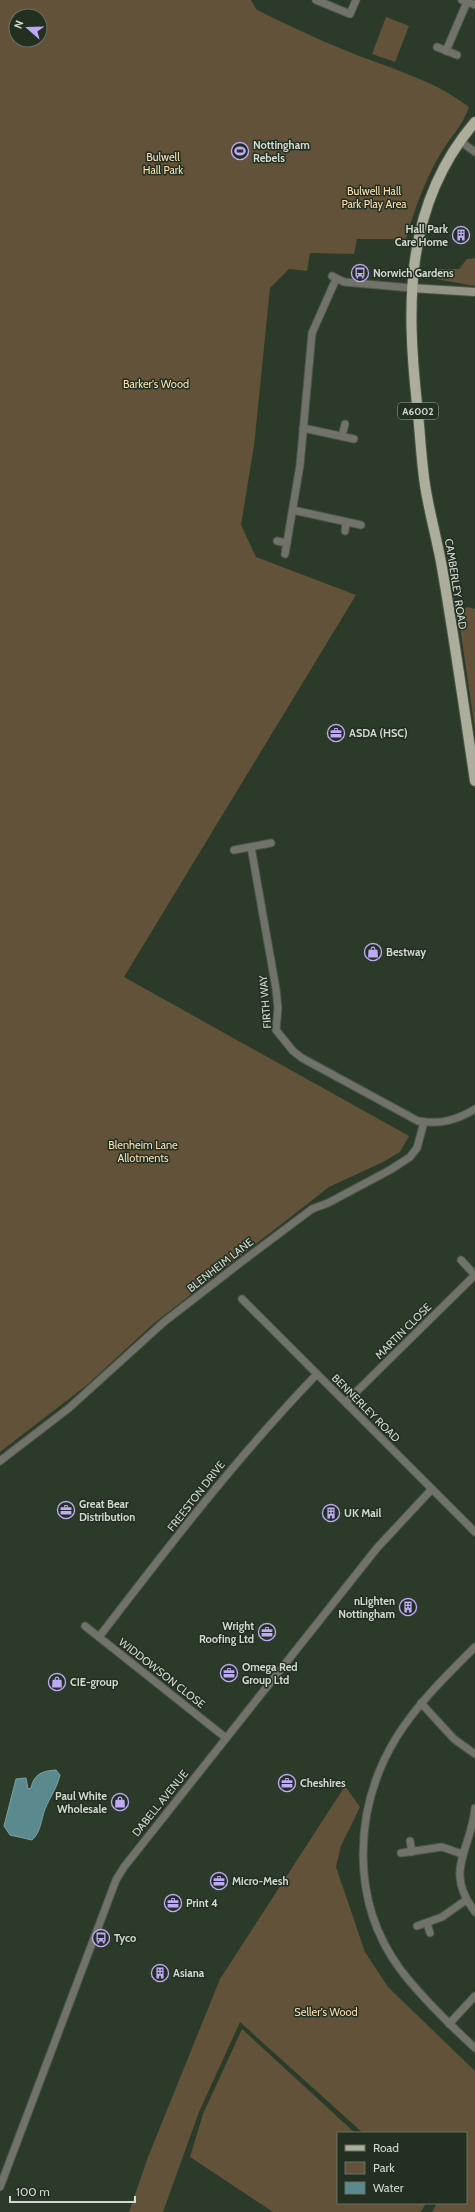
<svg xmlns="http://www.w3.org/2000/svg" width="475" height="2212" viewBox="0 0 475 2212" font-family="Cabin,sans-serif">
<rect width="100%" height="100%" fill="#2c3a2a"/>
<g fill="#615239" fill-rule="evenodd">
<path d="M0 0H251L256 9 261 12C288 25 315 38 342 49 384 67 432 78 469 107 462 128 448 139 438 158 424 183 414 211 406 239H357L354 254 310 253 307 271 289 269 270 288 254 446 241 525 256 557 356 595 124 977 409 1136 400 1152 383 1162 329 1187 153 1324 87 1385 0 1452ZM16 16H40V40H16Z"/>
<path d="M386 17 409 26 395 62 372 54Z"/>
<path d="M475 258V286L436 279 434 269H459L467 259Z"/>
<path d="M468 607 475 609V730L458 613Z"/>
<path d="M345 1786 360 1807 341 1846 336 1867 365 1952 388 1987 475 2071V2212H432L437 2203H466V2133H363L240 2022 199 2112 163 2212H129L148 2157 220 1979Z"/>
<path d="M242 2029 355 2133H338V2203H426L421 2212H273L190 2157 203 2114Z"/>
</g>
<path fill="#5b8a8e" stroke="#7ea2a2" d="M56 1770 60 1775C57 1788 50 1797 45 1809 41 1820 41 1832 32 1840L10 1835 4 1826 16 1779 26 1778 28 1789 31 1788C34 1774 42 1771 56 1770Z"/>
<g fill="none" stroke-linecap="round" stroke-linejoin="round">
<g stroke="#4a5748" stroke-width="9">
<g id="street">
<path d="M316 0 350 14 356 0"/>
<path d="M462 0 475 5"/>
<path d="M437 47 457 55"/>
<path d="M446 51 467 2"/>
<path d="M460 141 475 152"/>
<path d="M332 276 344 282 411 288"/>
<path d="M303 428 354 439"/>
<path d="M342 436 345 424"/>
<path d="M293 510 361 525"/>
<path d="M345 531 346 522"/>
<path d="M277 541 287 543"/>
<path d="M285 554 300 465 312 333 336 279"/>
<path d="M251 847 276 989 278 1008 276 1030 293 1051 302 1058 418 1121C440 1125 457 1120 475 1109"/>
<path d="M234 850 271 843"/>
<path d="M461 1260 475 1275"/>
<path d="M242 1299 475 1532"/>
<path d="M346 1402 475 1275"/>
<path d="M0 1461 69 1408 164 1322 240 1263 312 1209 328 1203 390 1170 410 1157 417 1148 424 1122"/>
<path d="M85 1626 226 1738"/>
<path d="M99 1637C168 1547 238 1456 317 1374"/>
<path d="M475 1647C447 1675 417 1704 396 1738 353 1809 350 1901 400 1969 422 1998 448 2023 475 2048"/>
<path d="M421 1703 454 1739 475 1754"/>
<path d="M475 1808C471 1851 443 1870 475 1912"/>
<path d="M410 1841 412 1852"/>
<path d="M401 1853 442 1847 462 1854"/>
<path d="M427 1923 430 1933"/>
<path d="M417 1926 442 1917 466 1900"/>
<path d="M449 2024 475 1996"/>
<path d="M0 2187 116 1880 124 1867 377 1548 432 1489"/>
</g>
</g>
<g stroke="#4a5748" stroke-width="10">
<path id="secondary" d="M411 288 475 292"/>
</g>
<g stroke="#4a5748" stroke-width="12">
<path id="primary" d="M475 122C405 204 406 302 417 404 420 431 421 458 425 485 429 511 436 536 441 562 454 635 464 708 475 781"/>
</g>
<use href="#street" stroke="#717269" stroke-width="7"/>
<use href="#secondary" stroke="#939485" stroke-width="8"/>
<use href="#primary" stroke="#acad9a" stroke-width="10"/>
</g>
<defs>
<g id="stadium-ring" transform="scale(0.9)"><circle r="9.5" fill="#232f21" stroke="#bda9f5" stroke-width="1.5"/><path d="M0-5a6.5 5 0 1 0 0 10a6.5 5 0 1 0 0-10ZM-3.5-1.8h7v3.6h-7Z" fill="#bda9f5"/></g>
<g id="building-ring" transform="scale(0.9)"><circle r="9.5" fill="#232f21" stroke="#bda9f5" stroke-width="1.5"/><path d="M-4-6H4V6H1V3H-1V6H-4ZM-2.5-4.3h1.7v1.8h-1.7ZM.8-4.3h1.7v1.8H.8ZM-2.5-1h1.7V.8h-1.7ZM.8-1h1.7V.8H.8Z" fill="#bda9f5"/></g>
<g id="bus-ring" transform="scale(0.9)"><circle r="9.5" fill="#232f21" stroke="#bda9f5" stroke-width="1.5"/><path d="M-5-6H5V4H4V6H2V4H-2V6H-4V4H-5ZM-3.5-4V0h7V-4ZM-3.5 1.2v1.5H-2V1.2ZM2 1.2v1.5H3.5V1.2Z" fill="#bda9f5"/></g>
<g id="office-ring" transform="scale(0.9)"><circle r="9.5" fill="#232f21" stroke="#bda9f5" stroke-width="1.5"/><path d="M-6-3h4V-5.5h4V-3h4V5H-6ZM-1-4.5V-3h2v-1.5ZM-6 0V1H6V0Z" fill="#bda9f5"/></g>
<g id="shop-ring" transform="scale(0.9)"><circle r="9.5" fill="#232f21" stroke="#bda9f5" stroke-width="1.5"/><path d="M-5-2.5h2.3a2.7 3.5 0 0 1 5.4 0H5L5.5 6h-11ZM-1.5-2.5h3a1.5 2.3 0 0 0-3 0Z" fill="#bda9f5"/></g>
</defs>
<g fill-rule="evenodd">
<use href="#stadium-ring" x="240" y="151"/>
<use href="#building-ring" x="461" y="235"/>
<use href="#bus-ring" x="360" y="273"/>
<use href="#office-ring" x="336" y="733"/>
<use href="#shop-ring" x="373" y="952"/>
<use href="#office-ring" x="66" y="1510"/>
<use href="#building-ring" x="331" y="1513"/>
<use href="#building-ring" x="408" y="1607"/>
<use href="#office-ring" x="267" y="1632"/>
<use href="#office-ring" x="229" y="1673"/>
<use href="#shop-ring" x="57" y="1682"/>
<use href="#office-ring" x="287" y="1783"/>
<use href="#shop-ring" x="120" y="1802"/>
<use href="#office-ring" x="219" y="1881"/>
<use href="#office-ring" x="173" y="1903"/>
<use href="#bus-ring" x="101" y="1938"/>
<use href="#building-ring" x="160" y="1973"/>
</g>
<g text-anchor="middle" stroke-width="3" stroke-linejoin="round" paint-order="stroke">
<rect fill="#232f21" stroke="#9da69c" stroke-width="1" x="398" y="403" width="40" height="16" rx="3"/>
<g font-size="10" font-weight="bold" fill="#d1d9d0">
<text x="418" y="415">A6002</text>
</g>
<g font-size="11" font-weight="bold" fill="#d1d9d0" stroke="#232f21" text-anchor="start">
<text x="253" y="149">Nottingham<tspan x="253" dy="13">Rebels</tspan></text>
<text x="448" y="233" text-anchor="end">Hall Park<tspan x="448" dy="13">Care Home</tspan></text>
<text x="373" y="277">Norwich Gardens</text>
<text x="349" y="737">ASDA (HSC)</text>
<text x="386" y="956">Bestway</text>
<text x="79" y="1508">Great Bear<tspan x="79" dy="13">Distribution</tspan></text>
<text x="344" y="1517">UK Mail</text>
<text x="395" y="1605" text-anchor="end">nLighten<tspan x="395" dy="13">Nottingham</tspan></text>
<text x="254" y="1630" text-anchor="end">Wright<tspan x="254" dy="13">Roofing Ltd</tspan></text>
<text x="242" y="1671">Omega Red<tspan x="242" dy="13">Group Ltd</tspan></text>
<text x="70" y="1686">CIE-group</text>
<text x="300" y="1787">Cheshires</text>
<text x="107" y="1800" text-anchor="end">Paul White<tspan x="107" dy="13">Wholesale</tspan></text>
<text x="232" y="1885">Micro-Mesh</text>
<text x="186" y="1907">Print 4</text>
<text x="114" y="1942">Tyco</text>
<text x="173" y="1977">Asiana</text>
</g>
<g font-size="11" fill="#fbdfb3" stroke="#232f21">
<text x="163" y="161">Bulwell<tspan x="163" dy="13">Hall Park</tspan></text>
<text x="374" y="195">Bulwell Hall<tspan x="374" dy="13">Park Play Area</tspan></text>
<text x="156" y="388">Barker's Wood</text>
<text x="143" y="1149">Blenheim Lane<tspan x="143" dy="13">Allotments</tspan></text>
<text x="326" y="2016">Seller's Wood</text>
</g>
<g font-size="11" fill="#d1d9d0" stroke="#232f21">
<text transform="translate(456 584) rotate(81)" y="4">CAMBERLEY ROAD</text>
<text transform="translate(265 1002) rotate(-95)" y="4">FIRTH WAY</text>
<text transform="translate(220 1265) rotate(-38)" y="4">BLENHEIM LANE</text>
<text transform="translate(403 1331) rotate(-45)" y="4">MARTIN CLOSE</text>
<text transform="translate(366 1408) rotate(45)" y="4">BENNERLEY ROAD</text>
<text transform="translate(196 1496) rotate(-52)" y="4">FREESTON DRIVE</text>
<text transform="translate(162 1673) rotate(38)" y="4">WIDDOWSON CLOSE</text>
<text transform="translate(160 1803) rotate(-51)" y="4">DABELL AVENUE</text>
</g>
</g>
<rect x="337" y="2132" width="130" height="72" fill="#232f21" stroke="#697367"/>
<rect x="345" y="2145" width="20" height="6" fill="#acad9a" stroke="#697367"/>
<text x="373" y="2152" font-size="12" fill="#d1d9d0">Road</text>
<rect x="345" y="2162" width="20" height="12" fill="#615239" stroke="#697367"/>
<text x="373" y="2172" font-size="12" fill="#d1d9d0">Park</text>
<rect x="345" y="2182" width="20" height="12" fill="#5b8a8e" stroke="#697367"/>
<text x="373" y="2192" font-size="12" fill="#d1d9d0">Water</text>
<g transform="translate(28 28) rotate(290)"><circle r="19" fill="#232f21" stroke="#697367"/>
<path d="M0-3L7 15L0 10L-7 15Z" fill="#bda9f5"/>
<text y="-6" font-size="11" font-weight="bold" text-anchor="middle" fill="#d1d9d0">N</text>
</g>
<path d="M10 2196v6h125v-6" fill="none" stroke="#d1d9d0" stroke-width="2"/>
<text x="16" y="2196" font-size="12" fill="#d1d9d0" stroke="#232f21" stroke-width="3" paint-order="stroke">100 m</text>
</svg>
